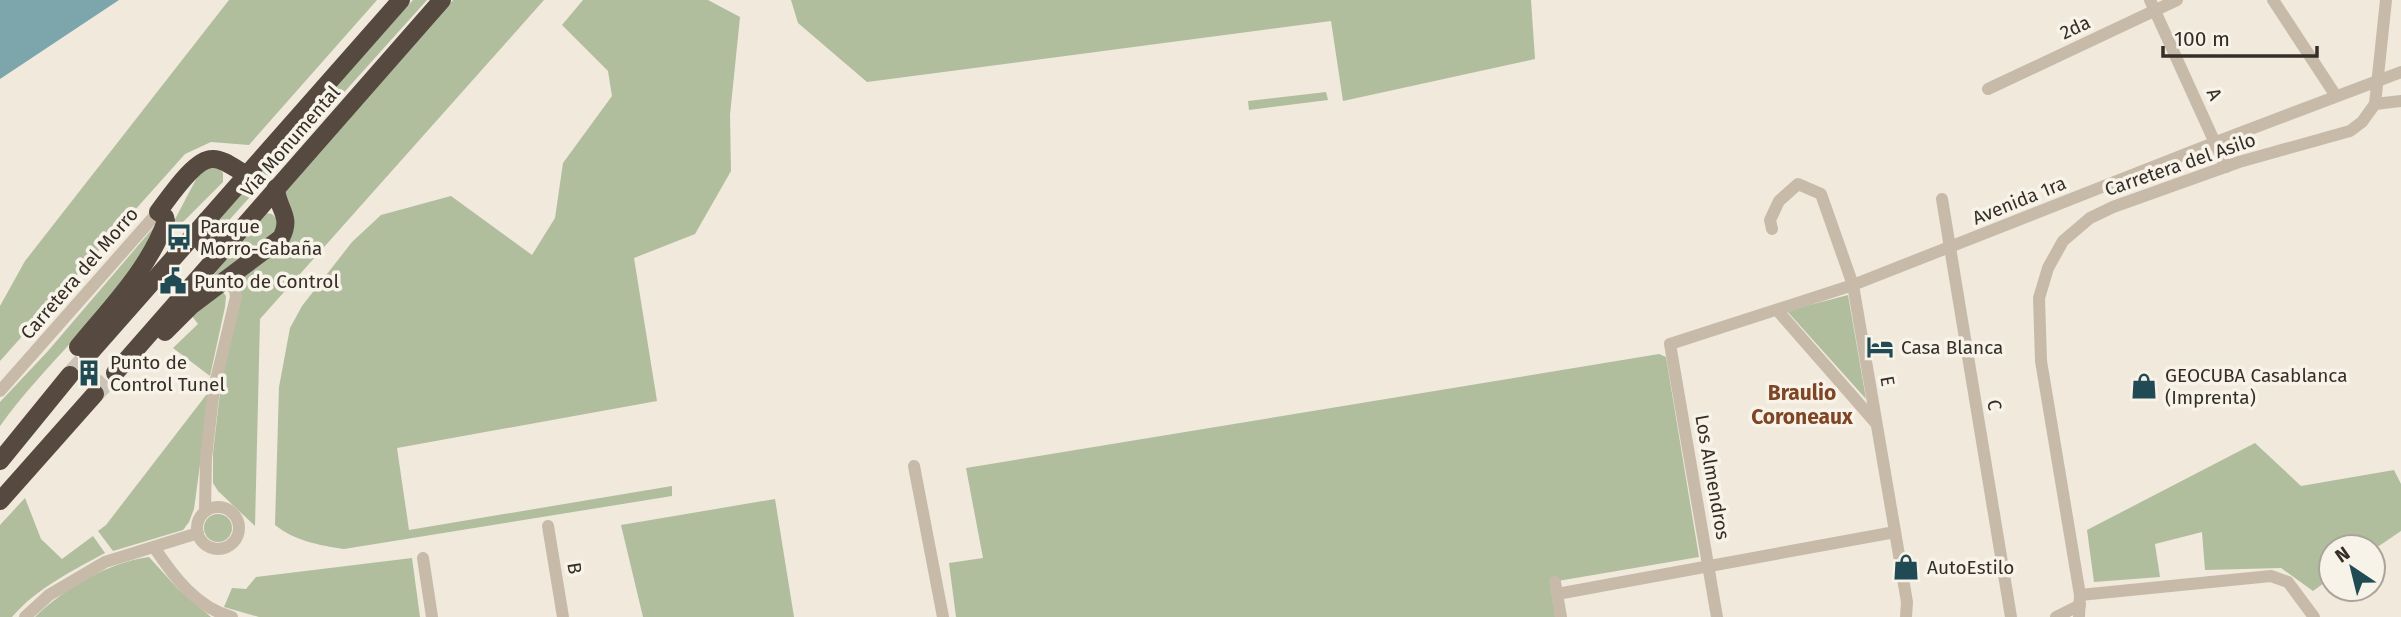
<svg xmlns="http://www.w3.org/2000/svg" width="2401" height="617" viewBox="0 0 2401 617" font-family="'Fira Sans',sans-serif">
<rect width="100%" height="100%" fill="#f0e9dc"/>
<g fill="#b0be9d">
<path d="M229 0H377L249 145 211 142 185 154 0 361V306L25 261Z"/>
<path d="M413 0H427L222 228 213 237 204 239 224 211Z"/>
<path d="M453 0H544L260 319 255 526 218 491 213 483V453L221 383 245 273 286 238 282 191Z"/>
<path d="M583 0H708L740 17 730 115 731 171 695 234 634 258 657 401 397 448 409 530 672 486V496L344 549C318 545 295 541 275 525L279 387 290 328 302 306 352 242 381 215 451 196 532 255 555 218 563 163 612 96 608 71 562 25Z"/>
<path d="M791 0H1531L1535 59 1343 101 1331 21 867 82 798 23Z"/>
<path d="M1326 92 1328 100 1249 110 1248 101Z"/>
<path d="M217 165 223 173V182L163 242 202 168Z"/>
<path d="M265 213 272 214 280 223 278 233 206 285 231 252Z"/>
<path d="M159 221C124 300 50 356 0 426V402L48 351Z"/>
<path d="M222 291 226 296 225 307 210 376 173 348 198 324 192 316Z"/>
<path d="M1848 295 1866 399 1787 311Z"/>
<path d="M1659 354 1666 357 1699 557 1552 582 1557 617H956L949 563 983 558 966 468Z"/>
<path d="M210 390 194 509 189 522 183 530 113 551 98 531 106 525Z"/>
<path d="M2255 443 2301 486 2394 470 2401 484V531L2373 550V547H2331V578L2313 591 2281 568 2205 570 2202 532 2155 544 2160 577 2094 582 2087 530Z"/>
<path d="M25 498 41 539 62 559 93 536 105 553C72 571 37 588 12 617H0V525Z"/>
<path d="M775 499 794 617H643L621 525Z"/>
<circle cx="218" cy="528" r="14"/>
<path d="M149 557 178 589 211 617H35C65 588 107 563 149 557Z"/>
<path d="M412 558 420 617H259L224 607 232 588 246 589 256 577Z"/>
</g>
<path fill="#7da5ac" d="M0 0H119L0 79Z"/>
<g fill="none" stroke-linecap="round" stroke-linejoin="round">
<g stroke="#cbc4b8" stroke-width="18" stroke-dasharray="18 9" stroke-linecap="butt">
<path d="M70 375 88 355"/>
<path d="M95 394 115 373"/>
</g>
<g stroke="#c8baa9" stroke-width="12">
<path d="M2150 0 2226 167"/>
<path d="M2273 0 2336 96"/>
<path d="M1988 89 2177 0"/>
<path d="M2375 104 2401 101"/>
<path d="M1942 199 2011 617"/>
<path d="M1772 229 1770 220 1779 201 1798 184 1821 194 1853 285 1907 602 1906 617"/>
<path d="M1777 310 1875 422"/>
<path d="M0 391 158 212"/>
<path d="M914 466 943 617"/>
<circle cx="218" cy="528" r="21"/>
<path d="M205 511 206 458 214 388 236 297 235 290 227 281"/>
<path d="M548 526 563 617"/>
<path d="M154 547C173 576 197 608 232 617"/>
<path d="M423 558 432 617"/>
<path d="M1555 582 1561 617"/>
<path d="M1557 594 1895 532"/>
<path d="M2080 595 2271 576 2288 582 2314 617"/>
<path d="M25 617 49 595 105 562 198 533"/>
<path d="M1717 617 1670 344 1853 285 2216 142 2401 72"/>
<path d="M2056 617 2080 605"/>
<path d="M2079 617 2080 595 2041 361 2039 298 2048 268 2063 241 2090 218 2113 207 2239 162 2350 131 2362 122 2375 104 2386 0"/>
</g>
<g stroke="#564940" stroke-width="18">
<path d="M206 221C201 230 196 251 214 246 220 245 226 239 230 236"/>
<path d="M165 332 192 305 281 238C293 216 277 209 276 188"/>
<path d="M78 347C109 309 149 269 166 221L165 217 158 212C169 198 194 159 212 159 223 158 237 170 247 175"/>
<path d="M88 355 401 0"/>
<path d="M115 373 442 0"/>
<path d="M0 461 70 375"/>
<path d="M0 501 95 394"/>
</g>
</g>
<defs>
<g id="bus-bare" transform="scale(2.1)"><path d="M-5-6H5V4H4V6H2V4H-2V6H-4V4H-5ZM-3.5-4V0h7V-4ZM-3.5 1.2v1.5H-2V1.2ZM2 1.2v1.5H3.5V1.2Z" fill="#214b54" stroke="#f8f3e8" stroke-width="2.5" paint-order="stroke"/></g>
<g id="civic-bare" transform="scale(2.1)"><path d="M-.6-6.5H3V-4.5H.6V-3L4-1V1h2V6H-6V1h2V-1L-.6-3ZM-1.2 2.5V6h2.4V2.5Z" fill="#214b54" stroke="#f8f3e8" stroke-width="2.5" paint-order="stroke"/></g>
<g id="hotel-bare" transform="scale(2.1)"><path d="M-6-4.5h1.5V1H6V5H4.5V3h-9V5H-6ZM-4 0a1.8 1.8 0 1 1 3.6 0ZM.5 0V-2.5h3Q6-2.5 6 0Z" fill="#214b54" stroke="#f8f3e8" stroke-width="2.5" paint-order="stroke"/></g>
<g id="building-bare" transform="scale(2.1)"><path d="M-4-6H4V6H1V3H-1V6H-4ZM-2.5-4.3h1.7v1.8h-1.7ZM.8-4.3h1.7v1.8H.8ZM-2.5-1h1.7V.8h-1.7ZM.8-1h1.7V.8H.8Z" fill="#214b54" stroke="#f8f3e8" stroke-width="2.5" paint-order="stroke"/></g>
<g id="shop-bare" transform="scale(2.1)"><path d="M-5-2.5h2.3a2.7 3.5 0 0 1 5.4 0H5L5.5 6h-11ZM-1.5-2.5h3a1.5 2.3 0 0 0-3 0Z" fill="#214b54" stroke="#f8f3e8" stroke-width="2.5" paint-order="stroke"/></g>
</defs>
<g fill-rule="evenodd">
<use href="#bus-bare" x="179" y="237"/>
<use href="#civic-bare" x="173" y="281"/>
<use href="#hotel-bare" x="1880" y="347"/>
<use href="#building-bare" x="89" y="373"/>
<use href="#shop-bare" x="2144" y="386"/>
<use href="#shop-bare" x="1906" y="567"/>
</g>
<g text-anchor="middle" stroke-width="7" stroke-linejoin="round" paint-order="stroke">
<g font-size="19" fill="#352e28" stroke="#f8f3e8">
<text transform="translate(2075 27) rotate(-25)" y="7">2da</text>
<text transform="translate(2215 94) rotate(65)" y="7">A</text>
<text transform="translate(290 141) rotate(-49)" y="7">Vía Monumental</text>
<text transform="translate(2180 164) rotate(-19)" y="7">Carretera del Asilo</text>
<text transform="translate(2019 200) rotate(-22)" y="7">Avenida 1ra</text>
<text transform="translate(79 273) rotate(-49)" y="7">Carretera del Morro</text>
<text transform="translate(1888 381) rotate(80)" y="7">E</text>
<text transform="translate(1995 405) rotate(81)" y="7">C</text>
<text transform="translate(1713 477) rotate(80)" y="7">Los Almendros</text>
<text transform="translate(575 568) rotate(81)" y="7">B</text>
</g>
<g font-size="19" fill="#352e28" stroke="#f8f3e8" text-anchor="start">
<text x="200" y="233">Parque<tspan x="200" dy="22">Morro-Cabaña</tspan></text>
<text x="194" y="288">Punto de Control</text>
<text x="1901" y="354">Casa Blanca</text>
<text x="110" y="369">Punto de<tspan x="110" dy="22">Control Tunel</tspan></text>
<text x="2165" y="382">GEOCUBA Casablanca<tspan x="2165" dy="22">(Imprenta)</tspan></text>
<text x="1927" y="574">AutoEstilo</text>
</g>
<g font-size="21" font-weight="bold" fill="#7f4527" stroke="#f8f3e8">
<text x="1802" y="400">Braulio<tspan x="1802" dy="24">Coroneaux</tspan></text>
</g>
</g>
<g transform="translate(2352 568) rotate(325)"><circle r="33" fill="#f8f3e8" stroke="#aaa49b" stroke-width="2"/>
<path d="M0-5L12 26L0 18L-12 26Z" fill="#214b54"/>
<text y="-10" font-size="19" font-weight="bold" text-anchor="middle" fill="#352e28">N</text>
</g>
<path d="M2163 46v10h154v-10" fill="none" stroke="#352e28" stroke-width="3.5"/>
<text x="2174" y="46" font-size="21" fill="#352e28" stroke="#f8f3e8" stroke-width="5" paint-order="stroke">100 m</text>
</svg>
